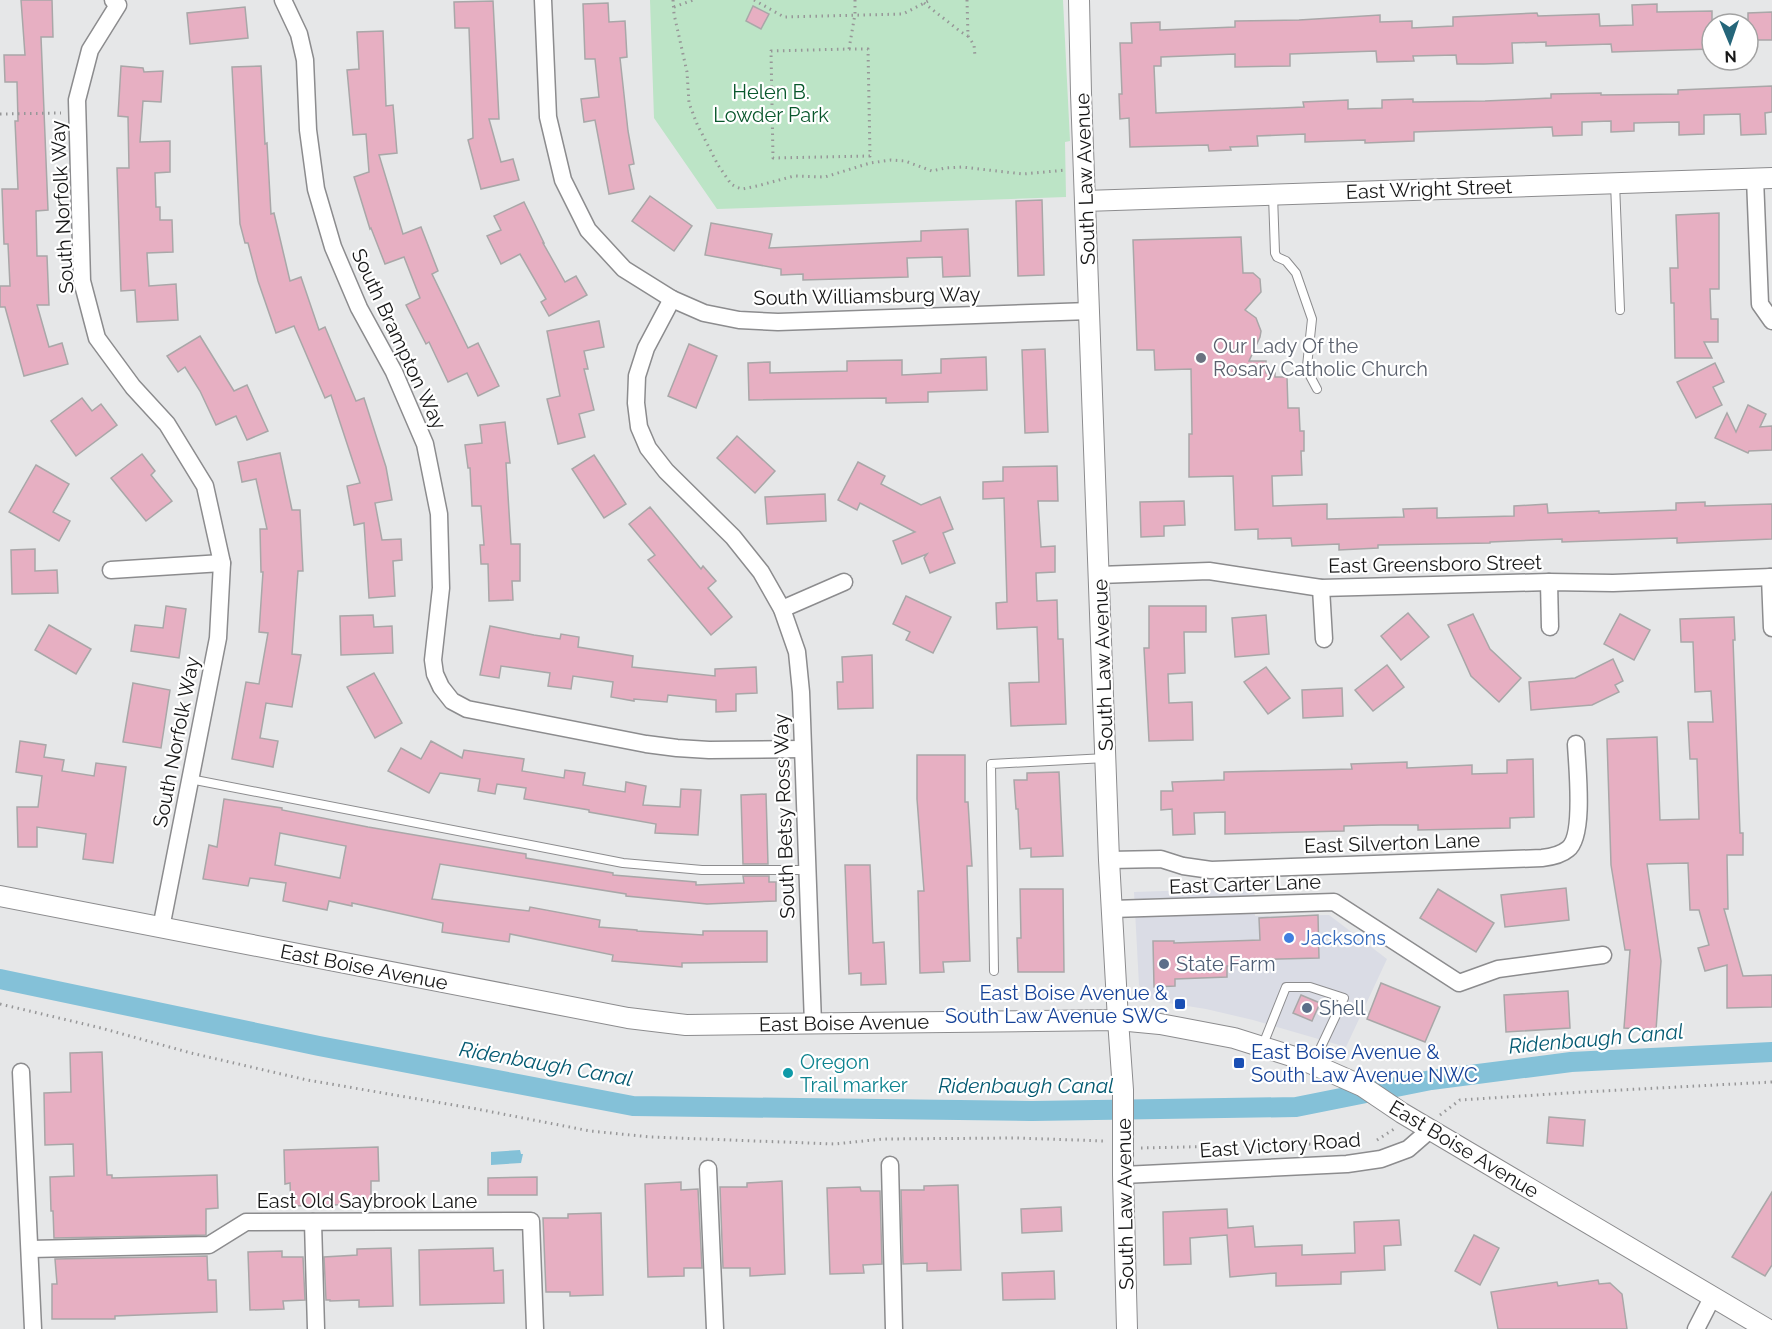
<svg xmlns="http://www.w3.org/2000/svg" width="1772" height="1329" viewBox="0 0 1772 1329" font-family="Raleway,sans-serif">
<rect width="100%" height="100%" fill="#e6e7e8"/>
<path fill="#dadce5" d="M1254 888 1255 916 1329 915 1387 959 1346 1047 1253 1020 1206 1009 1156 1001 1146 996 1139 985 1134 892Z"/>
<path fill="#bce4c6" d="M650 0H1063L1070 141 1065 142 1066 197 717 209 654 118Z"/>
<path fill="#84c1d8" d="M520 1150 521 1154H523L521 1163 491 1165V1152Z"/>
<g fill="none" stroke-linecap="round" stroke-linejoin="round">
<path stroke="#84c1d8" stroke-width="20" d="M0 979 319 1046 633 1106 1032 1111 1296 1107 1431 1080 1571 1062 1772 1052"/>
</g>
<g fill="#e7afc2" stroke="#a9a7a8" stroke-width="1.5" fill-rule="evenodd">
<path d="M21 0H52L53 37H41L48 210 36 211 37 256H47L49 305H37L49 347 62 343 68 364 24 376 5 307H0V286H10L8 244H4L2 189H18L15 121H18L17 82H5L4 55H25Z"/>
<path d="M493 1 499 119H489L501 162 513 159 519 180 481 189 468 140 473 138 469 28H455L454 2Z"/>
<path d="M608 3 609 22 625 21 627 57 620 58 628 131 634 164 629 165 634 189 609 194 595 120 584 122 581 99 599 97 595 59H585L583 4Z"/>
<path d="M1657 4V12L1712 11V49L1612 52 1611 44 1546 46V42L1512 43 1513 63 1484 64H1457L1456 55 1413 56 1414 61 1377 62 1376 51 1290 54V66L1235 67V54L1161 57V66H1154L1156 113 1304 107 1303 102 1348 100V109L1382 108V100L1413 99V102L1485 101 1551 98V94L1601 93V95L1678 94V90L1772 86V112L1765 113 1766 134 1741 135 1740 114 1704 115V134L1679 135V122L1634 123V131L1611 132V121L1582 122V135L1553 136 1552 127 1414 132V141L1365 143V140L1305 142V134L1257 136 1258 146 1230 147 1231 150 1209 151 1208 145 1130 147 1129 118 1120 119 1119 94H1122L1120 43H1132L1131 23 1160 22V30L1235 27V21L1299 20 1380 15V22L1412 21V28L1453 26V17L1537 13 1538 16 1599 14 1600 26 1633 25 1632 5Z"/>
<path d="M753 6 769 14 761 29 746 21Z"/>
<path d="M245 7 248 38 190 44 187 13Z"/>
<path d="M1772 12V40H1748V13Z"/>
<path d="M383 31 386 106 393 105 397 153 379 155 403 234 421 227 438 271 432 274 468 348 478 343 499 386 478 396 467 373 448 382 429 342 426 344 406 305 420 298 404 257 385 264 371 228 370 229 354 177 369 172 366 134 353 135 347 70 359 69 357 32Z"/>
<path d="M121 66 143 68 144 72 163 71 161 102 143 101 140 142 170 141V172L155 173 156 207H160V220H172L173 252 147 253 149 286 176 284 178 320 137 322 135 290 121 291 117 168H129L128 117 118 116Z"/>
<path d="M261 66 265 144 267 143 271 214 274 213 290 281 301 277 319 330 325 327 356 401 364 398 386 467 392 500 375 503 382 540 401 539 402 560 393 561 395 596 369 598 364 523 354 525 347 486 360 483 331 395 325 398 294 326 276 333 258 281 248 243H245L240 224 232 67Z"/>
<path d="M650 196 692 226 674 251 632 221Z"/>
<path d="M1042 200 1044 275 1018 276 1016 201Z"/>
<path d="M524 202 544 243H543L565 282 576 276 587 295 549 316 541 302 546 299 520 254 501 264 487 236 501 230 494 216Z"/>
<path d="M1719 213V289H1710L1711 319H1718V342H1704L1712 358H1675L1674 303H1671L1670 268H1678L1676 215Z"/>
<path d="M711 223 772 234 769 248 921 241V231L968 229 970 276 943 277 942 257 907 258 908 277 803 280V274L781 275V269L705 255Z"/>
<path d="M1241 237 1243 273H1253L1260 279 1261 292 1245 310 1256 318 1261 331 1260 337 1249 361H1266V373H1275V377H1287L1288 408H1299L1300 431H1304V451H1301L1302 475 1272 476 1273 506 1327 504V519L1404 517 1403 509 1437 508V518L1514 516V506L1547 504 1548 513 1599 511V513L1676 510V503L1705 502V506L1772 504V539L1677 543V538L1562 542V539L1490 542V543L1378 545V548L1339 550V544L1292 546 1291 538 1258 539V529L1235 530 1233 476 1189 477V434H1192L1191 369 1155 370 1154 350H1137L1133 240Z"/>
<path d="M599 321 604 347 584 351 588 369H584L594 410 579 414 585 437 558 444 547 399 560 396 547 331Z"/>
<path d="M200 336 234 391 247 385 268 431 247 440 236 416 216 425 200 391 185 367 178 372 167 356Z"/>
<path d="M689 344 717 356 696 408 668 396Z"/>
<path d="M1045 349 1048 432 1025 433 1022 350Z"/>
<path d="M986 357 987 390 928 392V402L886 403V398L749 400 748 363 770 362V373L847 371V361L902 360V375L941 373V359Z"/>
<path d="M1715 363 1724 382 1713 387 1722 405 1696 418 1677 382Z"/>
<path d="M82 398 92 411 101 404 117 425 76 456 51 421Z"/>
<path d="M1748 405 1766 414 1760 427 1772 426V450L1749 451 1748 453 1715 438 1727 413 1736 432Z"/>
<path d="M505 422 510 463H506L511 544H520V581H512L513 600 489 601 488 564H481L480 545H484L481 506H472L470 468H468L465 445 482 443 480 425Z"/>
<path d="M737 436 775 471 755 493 717 458Z"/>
<path d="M280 453 292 510H300L303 571H298L292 654 301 655 292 707 266 703 260 738 278 741 273 767 232 759 246 682 259 684 268 633 259 632 263 572H261L260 529H267L256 479 242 482 238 462Z"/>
<path d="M142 454 155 471 151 475 172 501 146 521 111 478Z"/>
<path d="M594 455 626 504 604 518 572 469Z"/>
<path d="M858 462 885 476 881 484 921 505 940 497 953 529 943 533 955 563 930 573 924 558 927 554 902 564 893 541 915 532 860 503 857 510 838 500Z"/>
<path d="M36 465 69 484 53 512 70 521 59 541 9 512Z"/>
<path d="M1057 466 1058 501H1038L1041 547 1055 546V572L1036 573 1037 601 1057 600 1058 639H1063L1066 724 1011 726 1009 683 1039 682 1037 627 997 629 996 603 1007 602 1004 498 983 499V482L1003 481V467Z"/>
<path d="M825 494 826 521 767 524 765 497Z"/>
<path d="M1184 501 1185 525 1164 526V536L1141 537 1140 502Z"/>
<path d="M650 507 701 569 703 566 716 581 708 588 732 617 711 635 648 560 655 555 629 524Z"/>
<path d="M35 549V571L57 570 58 593 12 594 11 550Z"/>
<path d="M906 596 951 617 933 653 906 640 910 632 893 624Z"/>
<path d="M166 606 186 609 179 658 131 651 135 625 163 628Z"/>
<path d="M1149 606H1206V632H1184L1185 673 1168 674 1169 703 1192 702 1193 740 1149 741 1144 648H1149Z"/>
<path d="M1408 613 1429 637 1401 660 1381 636Z"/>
<path d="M1473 614 1490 649 1521 678 1499 702 1471 676 1448 625Z"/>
<path d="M1620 614 1650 630 1634 660 1604 644Z"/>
<path d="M373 615 374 627 392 626 393 653 341 655 340 616Z"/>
<path d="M1266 615 1269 654 1235 657 1232 618Z"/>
<path d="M1734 617 1735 640H1733L1740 833H1743V855H1727L1728 909H1724L1743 976 1772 975V1007L1727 1008V965L1705 971 1698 948 1709 945 1699 910H1690L1688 863 1647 864 1661 961 1656 1030 1624 1028 1630 950H1625L1611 865 1607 739 1657 737 1660 820 1699 819 1697 759H1690L1688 722H1713L1711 691 1695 692 1693 642H1681L1680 619Z"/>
<path d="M49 625 91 649 76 674 35 650Z"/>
<path d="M490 626 534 635 560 639 561 634 579 637 578 647 633 656 632 667 715 676V669L756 667 757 693 736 694V711L716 712V700L668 695 667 702 634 699V701L611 697 613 682 573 676 571 689 548 686 550 673 501 666 499 678 480 675Z"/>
<path d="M872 655 873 708 838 709 837 682H843L842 657Z"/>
<path d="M1613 659 1623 681 1615 685 1619 692 1592 705 1531 710 1529 682 1575 678Z"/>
<path d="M1387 665 1404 687 1373 711 1355 690Z"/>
<path d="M1266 667 1290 698 1268 714 1244 682Z"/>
<path d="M374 673 402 723 375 738 347 687Z"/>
<path d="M133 683 170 690 161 748 123 742Z"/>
<path d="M1342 688 1343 716 1303 718 1302 690Z"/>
<path d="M20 741 46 745 44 757 64 760 62 771 94 776 96 763 126 767 113 863 83 859 86 834 37 827V847H18L17 807H38L42 776 16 772Z"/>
<path d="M431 741 462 758 464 750 524 759 522 771 564 778 565 770 585 773 583 785 625 792 626 782 646 786 643 805 680 807 681 789 701 790 698 835 655 833 656 824 589 812V810L524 799 526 788 497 784 495 794 478 791 480 779 440 773 429 793 388 771 401 748 421 759Z"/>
<path d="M917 755H965V802H968L972 866H967L970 961 943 962 944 972 920 973 918 891H924L917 799Z"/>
<path d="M1533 759 1534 817 1510 818V828L1418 830V825H1381L1344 826V831L1225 834V812L1194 813 1195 834 1173 835 1172 809 1161 810V791H1173L1172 782 1224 780V772L1352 769 1351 764 1407 762V768L1472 765V774L1507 773V760Z"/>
<path d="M1059 772 1063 856 1031 857V848L1020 849 1018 809H1016L1014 780H1027V773Z"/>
<path d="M766 794 768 864H743L741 795Z"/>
<path d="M224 799 282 808V810L368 827 526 854V858L613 873V875L696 882V885L744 883 743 876H769V882H776V901L707 904 626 896V894L440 864 432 899 529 911 530 907 600 920 599 927 637 930V931L703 935V931H767V962L682 963V967L612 961 613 955 510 934 509 942 442 932 443 923 352 903V906L329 901 327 910 283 901 286 883 250 878 248 886 203 879 209 845 217 847ZM280 833 346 846 340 878 275 865Z"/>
<path d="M845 865H870L873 943 884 942 886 984 861 985V973L849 974Z"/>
<path d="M1566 888 1569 920 1505 927 1501 895Z"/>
<path d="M1020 889H1063L1064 972H1018L1017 938H1021Z"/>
<path d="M1438 889 1494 923 1476 952 1420 918Z"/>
<path d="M1318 915 1319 958 1245 960V966H1227V977L1175 979V986L1154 987 1153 941H1174V943L1260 940 1259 918Z"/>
<path d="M1381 983 1440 1007 1425 1042 1367 1019Z"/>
<path d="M1568 991 1570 1028 1506 1032 1504 995Z"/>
<path d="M1301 995 1320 1003 1312 1021 1293 1013Z"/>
<path d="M102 1052 107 1175H112V1178L217 1175 218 1208 206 1209V1235L54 1238 53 1211H51L50 1177 74 1176 73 1144 45 1145 44 1093 71 1092 70 1053Z"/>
<path d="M1549 1117 1585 1120 1583 1146 1547 1143Z"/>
<path d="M378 1147 379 1181H371V1204L291 1206 290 1183 285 1184 284 1150Z"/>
<path d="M537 1177V1195H488V1178Z"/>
<path d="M782 1181 785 1274 750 1276V1268H723L720 1187H747V1183Z"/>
<path d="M681 1182V1190L698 1189 702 1268H684V1276L648 1277 645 1184Z"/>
<path d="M958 1185 961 1270 927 1271V1263L903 1264 901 1190H924V1186Z"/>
<path d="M860 1187 861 1191H880L882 1264 863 1265 864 1273 830 1274 827 1188Z"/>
<path d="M1772 1192V1265L1765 1276 1732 1257Z"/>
<path d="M1061 1207 1062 1231 1022 1233 1021 1209Z"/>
<path d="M1227 1209 1228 1228 1253 1226 1255 1247 1302 1245V1255L1355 1253 1354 1222 1399 1220 1401 1245 1384 1246 1385 1270 1341 1272V1284L1276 1286V1273L1230 1277 1227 1235 1190 1238 1191 1264 1164 1265 1163 1212Z"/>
<path d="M601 1213 603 1295 570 1296V1292H546L543 1218H568V1214Z"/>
<path d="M1474 1235 1499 1248 1480 1285 1455 1271Z"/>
<path d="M391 1248 393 1306 359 1307V1300L330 1301V1300H326L324 1257 357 1255V1249Z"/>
<path d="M493 1248 494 1271 503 1270 504 1303 420 1305 419 1250Z"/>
<path d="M282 1251V1257H303L305 1300 283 1301 284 1309 250 1310 248 1252Z"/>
<path d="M207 1256 208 1280H216L217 1312 115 1316V1319H52V1284H57L55 1259Z"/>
<path d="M1054 1271 1055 1299 1003 1300 1002 1273Z"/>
<path d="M1598 1280 1599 1284 1610 1283 1622 1294 1627 1329H1498L1491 1292 1557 1282 1558 1286Z"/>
</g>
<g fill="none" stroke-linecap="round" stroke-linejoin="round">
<g stroke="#8c8c8e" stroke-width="10">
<g id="service">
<path d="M1615 183 1620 310"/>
<path d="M1273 195 1275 253 1277 257 1286 261 1296 273 1312 319 1307 366 1308 372 1317 389"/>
<path d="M190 779 623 863 702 870H807"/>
<path d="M994 971 991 764 1106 758"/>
<path d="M1262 1047 1286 987H1310L1344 998 1313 1064"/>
</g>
</g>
<g stroke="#8c8c8e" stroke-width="19">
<g id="minor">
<path d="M113 0 118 5 90 50 77 100 82 281 97 338 133 387 167 424 205 486 222 563 218 638 161 928"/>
<path d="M283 0 299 34 305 60 308 130 316 189 333 247 359 308 394 372 425 444 439 514 441 588 433 660 435 674 441 687 452 701 467 709 646 744 677 748 709 750 802 749"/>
<path d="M543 0 548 117 563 180 588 230 624 269 672 299 704 313 739 320 778 322 1090 311"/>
<path d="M1755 178 1760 304 1772 321"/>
<path d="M672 299 646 348 637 376 636 403 639 427 648 448 666 471 733 537 761 572 782 609 797 652 801 692 813 1024"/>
<path d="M111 570 222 563"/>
<path d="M1099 575 1209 571 1321 588 1549 582 1613 583 1772 577"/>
<path d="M1770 577 1772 628"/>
<path d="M1549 582 1550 627"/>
<path d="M1321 588 1324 639"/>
<path d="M782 609 844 582"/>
<path d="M1109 860 1161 859 1183 866 1211 870 1542 858C1551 857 1561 855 1568 849 1585 836 1577 766 1576 744"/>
<path d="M1112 909 1334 902 1459 983 1498 969 1603 955"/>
<path d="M21 1072 33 1329"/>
<path d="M890 1165 894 1329"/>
<path d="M708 1169 715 1329"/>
<path d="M1123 1175 1347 1164 1381 1159 1408 1149 1431 1129"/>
<path d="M313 1222 316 1329"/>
<path d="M30 1249 209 1245 246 1222 531 1221 535 1329"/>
<path d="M1696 1329 1713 1296"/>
</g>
</g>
<g stroke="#8c8c8e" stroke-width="22">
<g id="tertiary">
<path d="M1079 0 1081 93 1109 860 1118 1020 1123 1090V1175L1127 1329"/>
<path d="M1085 201 1772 178"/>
<path d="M0 896 628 1018 686 1025 1118 1020 1160 1024 1234 1038 1301 1059 1362 1086 1402 1113 1767 1329"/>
</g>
</g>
<g stroke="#979798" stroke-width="3" stroke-dasharray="1.5 4.5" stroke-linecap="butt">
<path d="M673 0 674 14 687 72 689 103 697 124 718 165 731 184 736 187 742 189 757 186 794 176 825 177 870 163 891 160 905 161 932 171 945 168 962 167 1023 174 1066 170"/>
<path d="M754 0 784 17 903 14 930 0"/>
<path d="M967 0 968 36 974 45 975 56"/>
<path d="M924 3 961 32 968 36"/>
<path d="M674 7 693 0"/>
<path d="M849 49H868L870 156 773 158 771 51Z"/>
<path d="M849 49 855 14V0"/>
<path d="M0 114 61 113"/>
<path d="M0 1004 101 1028 191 1053 307 1080 477 1109 590 1131 651 1137 835 1144 883 1139 1016 1138 1105 1141"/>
<path d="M1440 1115 1460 1100 1583 1092 1772 1082"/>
<path d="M1377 1140 1394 1129"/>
<path d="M1141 1148 1359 1143"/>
</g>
<use href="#service" stroke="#fff" stroke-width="8"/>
<use href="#minor" stroke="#fff" stroke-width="16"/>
<use href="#tertiary" stroke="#fff" stroke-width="20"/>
</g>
<circle fill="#6b7280" stroke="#fff" stroke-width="2" cx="1201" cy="358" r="6"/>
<circle fill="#3f7fe0" stroke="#fff" stroke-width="2" cx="1289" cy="938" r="6"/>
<g fill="#5c6f8a" stroke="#fff" stroke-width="2">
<circle cx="1164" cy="964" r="6"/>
<circle cx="1307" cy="1008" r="6"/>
</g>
<g fill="#1a4fb4" stroke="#fff" stroke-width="2">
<rect x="1174" y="998" width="12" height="12" rx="3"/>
<rect x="1233" y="1057" width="12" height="12" rx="3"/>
</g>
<circle fill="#0f9aa8" stroke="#fff" stroke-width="2" cx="788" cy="1073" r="6"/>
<g text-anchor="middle" stroke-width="4.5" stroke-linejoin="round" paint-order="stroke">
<g font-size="20" fill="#09572c" stroke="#fff">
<text x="771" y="99">Helen B.<tspan x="771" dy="23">Lowder Park</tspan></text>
</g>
<g font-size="20" fill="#171717" stroke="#fff">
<text transform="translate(1085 179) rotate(-92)" y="7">South Law Avenue</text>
<text transform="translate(1429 189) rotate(-2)" y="7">East Wright Street</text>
<text transform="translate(62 207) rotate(-93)" y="7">South Norfolk Way</text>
<text transform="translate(867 296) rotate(-1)" y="7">South Williamsburg Way</text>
<text transform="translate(399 339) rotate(65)" y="7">South Brampton Way</text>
<text transform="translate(1435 564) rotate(-1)" y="7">East Greensboro Street</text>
<text transform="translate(1103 665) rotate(-92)" y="7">South Law Avenue</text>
<text transform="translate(176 742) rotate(-79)" y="7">South Norfolk Way</text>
<text transform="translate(784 816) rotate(-92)" y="7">South Betsy Ross Way</text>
<text transform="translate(1392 843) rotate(-2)" y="7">East Silverton Lane</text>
<text transform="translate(1245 884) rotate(-2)" y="7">East Carter Lane</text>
<text transform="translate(364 967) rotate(11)" y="7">East Boise Avenue</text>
<text transform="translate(844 1023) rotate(-1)" y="7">East Boise Avenue</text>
<text transform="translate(1280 1145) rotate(-4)" y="7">East Victory Road</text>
<text transform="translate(1464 1149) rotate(31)" y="7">East Boise Avenue</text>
<text x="367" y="1208">East Old Saybrook Lane</text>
<text transform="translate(1125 1204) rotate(-91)" y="7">South Law Avenue</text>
</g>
<g font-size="20" fill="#5b616d" stroke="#fff" text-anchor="start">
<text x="1213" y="353">Our Lady Of the<tspan x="1213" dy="23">Rosary Catholic Church</tspan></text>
</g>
<g font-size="20" fill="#366cbe" stroke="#fff" text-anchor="start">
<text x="1301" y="945">Jacksons</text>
</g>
<g font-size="20" fill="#4e5e75" stroke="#fff" text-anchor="start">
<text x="1176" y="971">State Farm</text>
<text x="1319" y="1015">Shell</text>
</g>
<g font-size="20" fill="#164399" stroke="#fff" text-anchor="end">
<text x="1168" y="1000">East Boise Avenue &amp;<tspan x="1168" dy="23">South Law Avenue SWC</tspan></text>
<text x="1251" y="1059" text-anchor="start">East Boise Avenue &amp;<tspan x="1251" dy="23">South Law Avenue NWC</tspan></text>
</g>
<g font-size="20" fill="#0d838f" stroke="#fff" text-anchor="start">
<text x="800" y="1069">Oregon<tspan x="800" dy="23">Trail marker</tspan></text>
</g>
<g font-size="21" font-style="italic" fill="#045a72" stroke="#fff">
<text transform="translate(1596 1039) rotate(-5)" y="7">Ridenbaugh Canal</text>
<text transform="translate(546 1064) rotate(10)" y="7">Ridenbaugh Canal</text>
<text x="1026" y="1093">Ridenbaugh Canal</text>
</g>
</g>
<g transform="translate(1730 42) rotate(178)"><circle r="28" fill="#ffffff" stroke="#a2a2a2" stroke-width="1.5"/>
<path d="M0-4.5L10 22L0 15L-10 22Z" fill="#25667a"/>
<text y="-9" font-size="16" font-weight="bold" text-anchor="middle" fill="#171717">N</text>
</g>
</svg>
